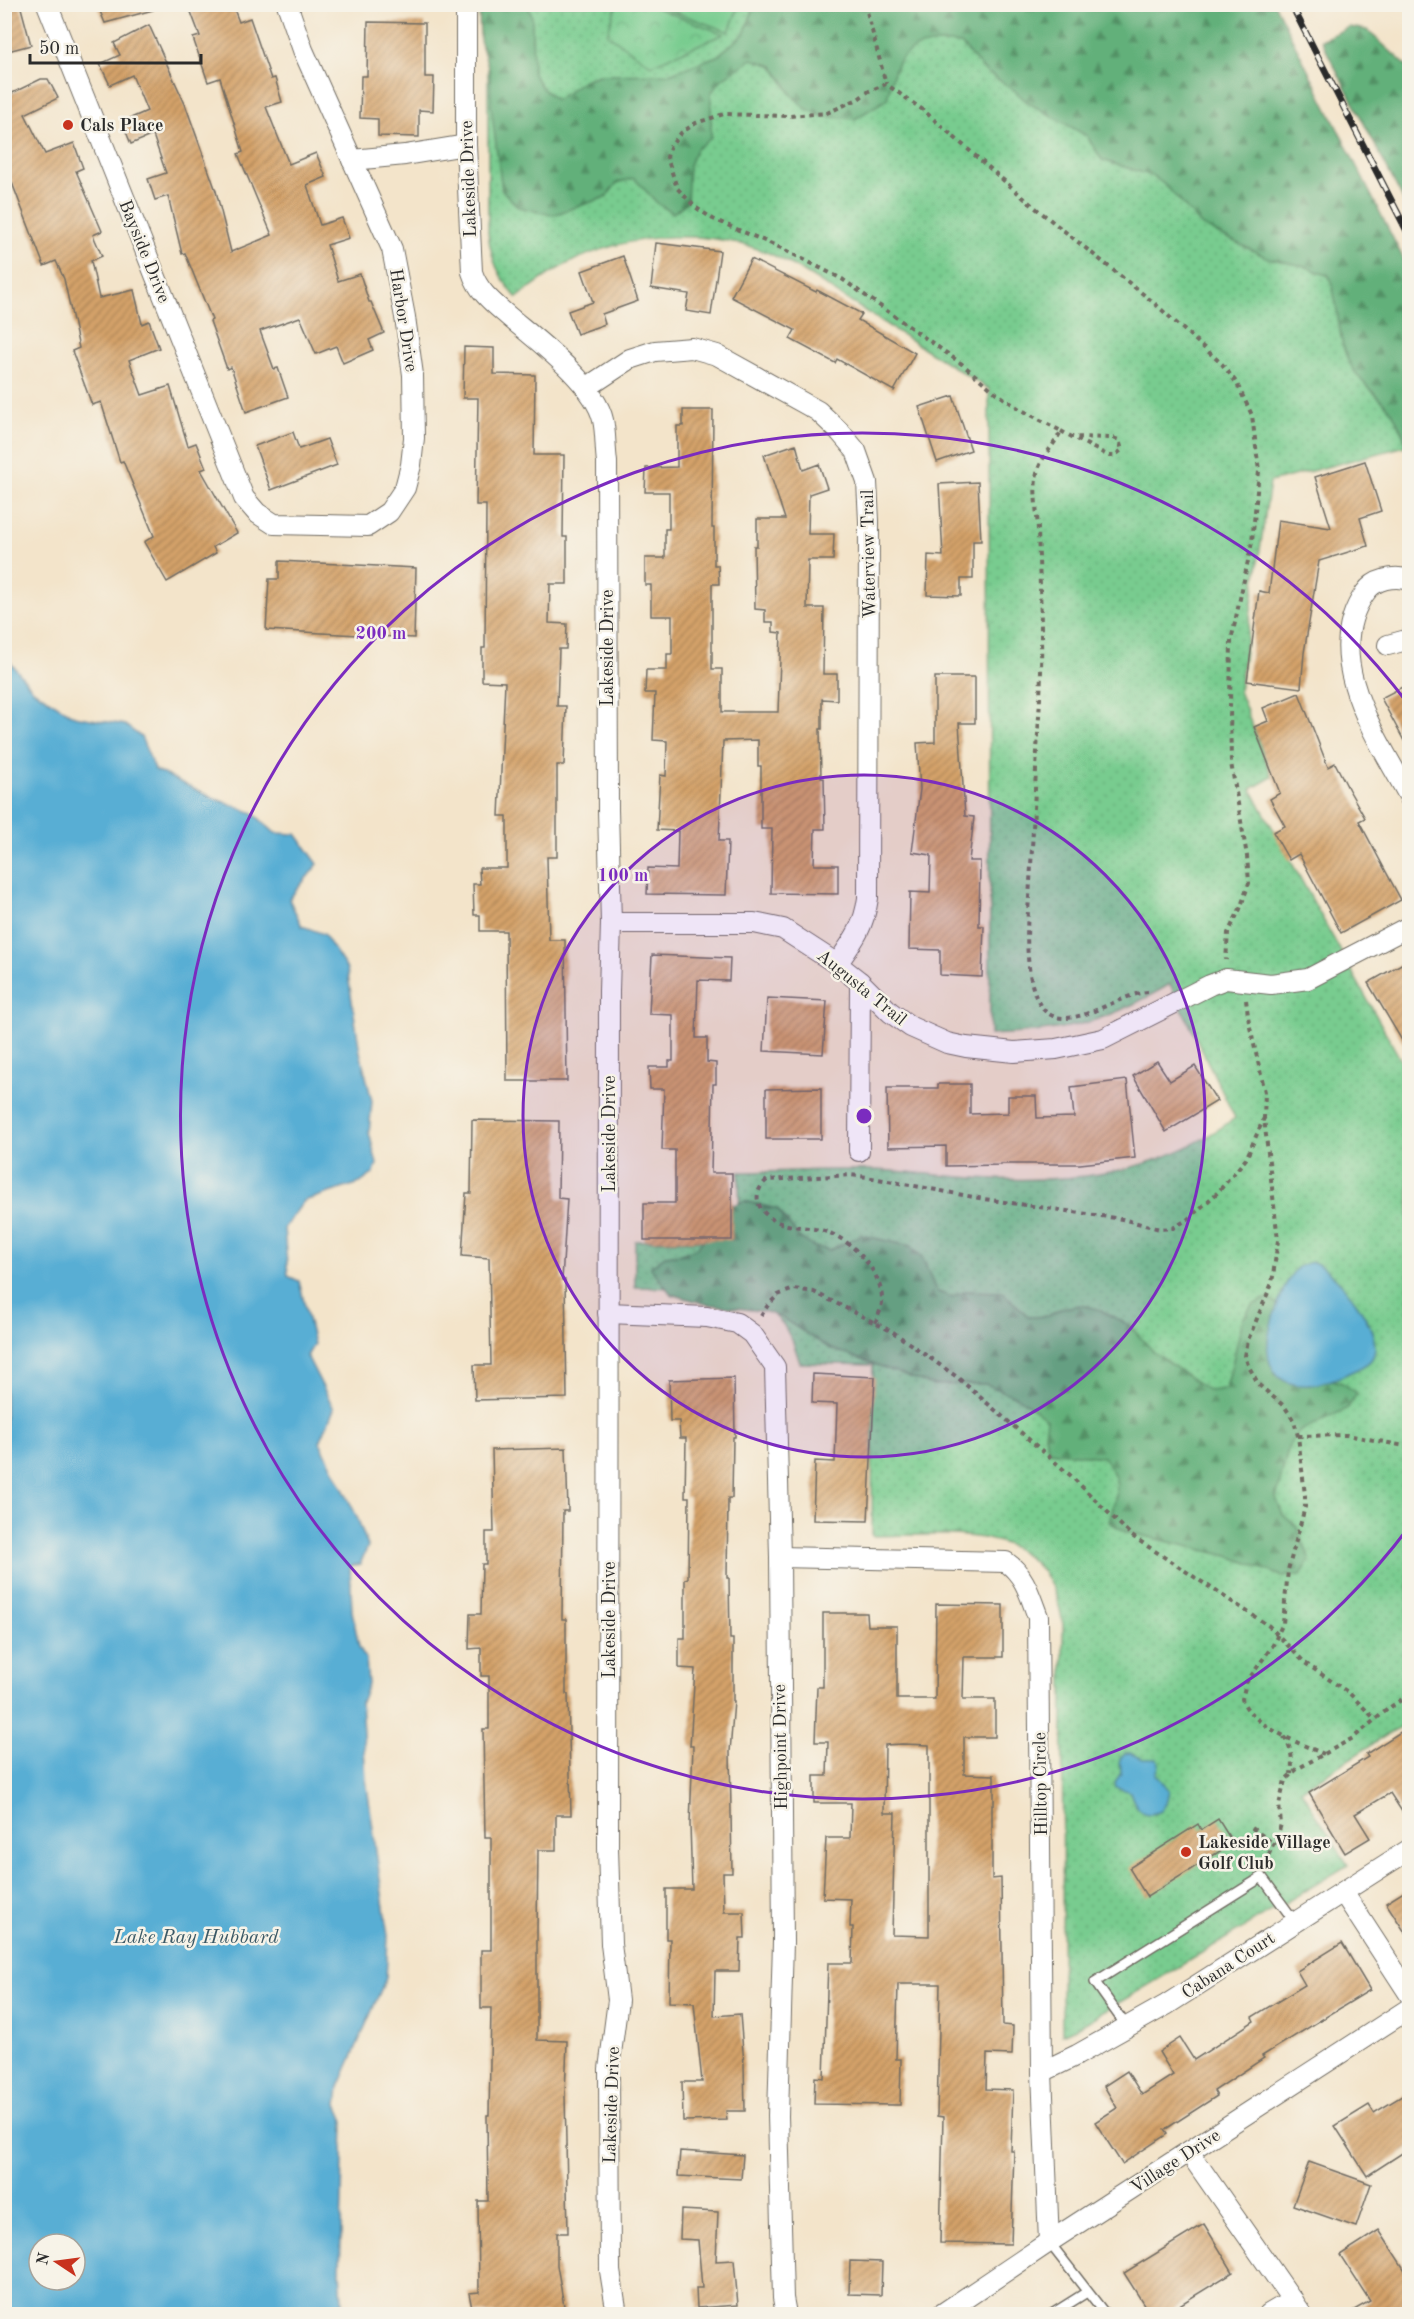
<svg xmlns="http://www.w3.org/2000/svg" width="1414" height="2319" viewBox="0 0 1414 2319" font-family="'Old Standard TT',serif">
<defs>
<pattern id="grass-dots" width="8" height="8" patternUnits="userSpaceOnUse" patternTransform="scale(1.5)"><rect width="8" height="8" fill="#78cc8f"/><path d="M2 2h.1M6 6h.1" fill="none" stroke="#68af7c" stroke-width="1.8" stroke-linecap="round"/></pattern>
<pattern id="forest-firs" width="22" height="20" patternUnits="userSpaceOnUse" patternTransform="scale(1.5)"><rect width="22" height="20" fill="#62b07a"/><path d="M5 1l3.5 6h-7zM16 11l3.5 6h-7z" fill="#518f64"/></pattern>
<pattern id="park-crowns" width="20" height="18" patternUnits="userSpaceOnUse" patternTransform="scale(1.5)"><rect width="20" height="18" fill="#78cc8f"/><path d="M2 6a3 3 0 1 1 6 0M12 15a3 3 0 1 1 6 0" fill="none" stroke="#68af7c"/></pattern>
<pattern id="building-hatch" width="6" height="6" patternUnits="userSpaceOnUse" patternTransform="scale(1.5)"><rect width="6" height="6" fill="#d4a269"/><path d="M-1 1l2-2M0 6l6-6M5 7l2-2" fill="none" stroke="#ac8457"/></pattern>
</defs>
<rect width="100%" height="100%" fill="#f7f3e8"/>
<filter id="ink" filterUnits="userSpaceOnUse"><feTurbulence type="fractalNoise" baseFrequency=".0167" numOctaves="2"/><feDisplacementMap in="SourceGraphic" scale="12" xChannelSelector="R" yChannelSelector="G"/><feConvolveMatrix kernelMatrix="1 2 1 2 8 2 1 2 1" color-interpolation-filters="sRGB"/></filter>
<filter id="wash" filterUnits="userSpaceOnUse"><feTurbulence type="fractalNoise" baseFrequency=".008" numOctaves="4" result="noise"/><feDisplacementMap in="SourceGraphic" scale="24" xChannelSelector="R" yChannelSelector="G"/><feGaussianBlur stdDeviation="1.35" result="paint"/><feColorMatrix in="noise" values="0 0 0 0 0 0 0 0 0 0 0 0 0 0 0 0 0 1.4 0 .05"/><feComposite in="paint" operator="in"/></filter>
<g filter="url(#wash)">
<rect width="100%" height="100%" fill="#f3e4ca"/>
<path fill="url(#grass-dots)" stroke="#527c5d" stroke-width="1.5" d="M488 5H1231L1409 445 1270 482 1239 691 1272 777 1251 789 1409 1075V1721L1301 1790 1348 1865 1082 2025 1062 2034 1063 1624C1046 1517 954 1536 872 1536L873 1365 800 1363 793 1342 783 1324 768 1309 717 1289 635 1287V1241L740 1240 739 1172C784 1172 830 1169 875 1170 909 1171 942 1176 975 1178 1068 1184 1157 1176 1235 1118L1170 984C1104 1024 1066 1032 990 1035L989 389C947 363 904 336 862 309 835 293 809 273 781 259 715 225 629 232 565 265 548 274 532 286 517 298 499 278 491 259 488 233Z"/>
<g fill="url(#forest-firs)" stroke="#466e52" stroke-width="1.5">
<path d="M481 4 528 5 532 17 533 74 543 89 556 100 584 80 599 75 669 74 717 56 744 34 755 5 1136 4 1141 9 1183 4 1275 5 1409 270V450C1404 438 1399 423 1392 412 1378 394 1359 383 1349 362 1336 335 1340 304 1329 276L1304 266 1268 258 1202 226 1167 187 1153 176 1102 160 1087 136 1027 102 1014 90 985 71 961 44C940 41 910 43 898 63 892 73 890 88 887 99L855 119 821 116 805 108 792 95 773 66 752 59 722 79 711 93V138L696 149 689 165 687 202 673 213 658 204 634 178 617 183 606 197 553 215 518 207 502 190 491 106 490 73 480 40 479 6Z"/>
<path d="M1349 27 1367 30 1409 68V211L1321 40Z"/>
<path d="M744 1201 777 1209 799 1237 814 1247 830 1250 861 1235 910 1246 922 1257 936 1291 951 1297 967 1291 1002 1292 1029 1317 1048 1316 1063 1308 1081 1305 1098 1309 1129 1325 1154 1352 1209 1391 1226 1389 1243 1319 1252 1305 1268 1298 1283 1309 1310 1372 1342 1383 1357 1393 1348 1408 1300 1431 1289 1445 1276 1498 1283 1515 1296 1526 1310 1559 1301 1575 1282 1576 1232 1557 1124 1531 1109 1522C1117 1492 1124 1483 1103 1457L1049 1451 1045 1435 1047 1419 1019 1398 986 1384 932 1385 829 1348 782 1318 766 1312 706 1304 671 1294 650 1267 665 1256 682 1254 698 1247 728 1207Z"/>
</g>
<path fill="url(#park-crowns)" stroke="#527c5d" stroke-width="1.5" d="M617 4 649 5 724 34 651 65 607 34Z"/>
<path fill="#78cc8f" stroke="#527c5d" stroke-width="1.5" d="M656 5H739L729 32Z"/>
<g fill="#58aed4" stroke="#426c80" stroke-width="1.5" fill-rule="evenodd">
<path d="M5 656 33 690 74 716 125 725 141 737 155 770 211 797 253 813 275 833 296 834 318 864 289 899 302 926 324 934 347 969 360 1052 372 1101 369 1133 377 1164 374 1173 360 1183 304 1201 284 1228 288 1276 299 1281 314 1344 307 1356 334 1409 320 1442 357 1517 368 1546 360 1564 350 1566 352 1611 359 1647 366 1659 368 1684 361 1702 366 1779 388 1936 386 1978 339 2087 337 2105 344 2121 340 2272 343 2314H5ZM39 2244H75V2280H39Z"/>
<path d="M1313 1262C1336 1269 1390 1337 1371 1360 1366 1366 1357 1369 1351 1372 1284 1405 1249 1374 1278 1304 1283 1292 1287 1278 1297 1268 1302 1264 1307 1263 1313 1262Z"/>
<path d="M1125 1753H1130L1142 1759H1157L1159 1764 1156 1774 1169 1790 1166 1804 1161 1811C1143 1820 1135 1807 1130 1792L1116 1787 1115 1782 1121 1773 1120 1758Z"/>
</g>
<g id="blocks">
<g fill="url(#building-hatch)" fill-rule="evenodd">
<path d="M4 4H20L31 45 4 52Z"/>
<path d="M97 4H152L153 10 105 23Z"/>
<path d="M188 4H232L239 22 250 18 271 79 275 78 282 102 266 107 289 164 316 153 326 177 307 185 320 225 342 218 349 238 327 245 338 281 360 274 369 302H371L384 333 369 340 373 350 343 363 336 346 316 354 300 317 260 331 274 369 278 368 288 397 246 412 231 367 227 369 210 321 212 320 185 253 182 254 168 196 155 200 148 179 166 173 153 135 131 144 122 122 147 111 132 75 110 85 100 64 120 55 114 43 149 25 185 104 216 191 231 252 272 235 238 154 243 152 220 78 208 82 193 38 200 36Z"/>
<path d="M368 22 425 23V77H434L433 111 419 110V137L378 136V119L360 118 361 76H367Z"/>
<path d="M41 79H48L58 98 25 114 45 154 74 143 83 168 76 171 102 231 93 235 102 256 91 261 99 298 134 290 142 324 149 321 159 348 129 360 142 395 170 386 188 446 196 443 206 468 201 470 237 533 213 547 216 553 167 582 144 542 154 536 123 461 120 462 101 402 92 405 72 351 79 348 64 279 56 261 44 266 4 162V97Z"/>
<path d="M656 243 720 251 711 315 686 311 689 294 651 288Z"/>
<path d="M623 256 638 301 602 314 605 324 577 334 568 311 593 302 582 271Z"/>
<path d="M751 259 816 292 817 290 862 314 858 320 915 353 894 391 837 359 835 363 790 339 795 330 731 297Z"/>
<path d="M464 347 494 348V374L535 375 534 455H564L563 537H567V584H550L549 623 567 624 566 649H559L557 706H566L564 765H557V857H547L549 940H565L567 1081H507L506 931H480V915H474L473 884H480L479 868H507V816H499L505 682 482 681V648H485L486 505H476L478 398H463Z"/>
<path d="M953 396 971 450 937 462 919 407Z"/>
<path d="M683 410H713L712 528H714V565H718L719 584H712V669H722V712H778L781 633 773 632V622H765V610L755 609 754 546H757V519H785L764 455 796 444 803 470 819 464 827 488 809 494 808 534H834L833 560H808L807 608H824L823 674H837V700L822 699V729H820L821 778H824L825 829H815L814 865H838V894L771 893 772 829H761V766H758V740L723 741 719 841H728L726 895 647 894 648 868 677 869 678 831 657 830 660 775 666 776 667 741 653 740 655 693H645L646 670H667V654H672V616H651V585H645V558H665V529H669V492H645L646 468 677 467V426H683Z"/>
<path d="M293 432 299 449 327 439 337 465 271 490 255 446Z"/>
<path d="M1365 461 1381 511 1360 518 1368 546 1319 561 1304 653 1301 688 1247 681 1259 591 1269 593 1278 520 1331 528 1315 477Z"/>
<path d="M978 482 981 541H973V579H961V596L927 595 928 555 943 556 939 484Z"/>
<path d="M279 561 416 568 414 638 266 630 269 579H279Z"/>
<path d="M935 677H975V723H959L965 816 974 817 969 861H980L979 926H984L982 977 940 975V950L909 949 910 892 930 893 931 855 912 852 920 789 917 743 935 742Z"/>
<path d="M1410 683V752L1381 698Z"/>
<path d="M1299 693 1328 767 1335 763 1349 790 1365 818 1359 821 1401 900 1341 933 1299 854 1289 860 1273 832 1285 826 1270 799 1280 793 1254 727 1268 721 1263 708Z"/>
<path d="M652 955 730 958 729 981 698 980 696 1038H707V1062L716 1063V1084H713L711 1173H732V1240H644V1203H675V1150H662L664 1089H650L649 1067H669V1061H673V1015L649 1014Z"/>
<path d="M1410 959V1054L1368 983Z"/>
<path d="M767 998 827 1001 823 1054 764 1051Z"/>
<path d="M1157 1061 1170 1081 1195 1066 1217 1101 1166 1132 1133 1076Z"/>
<path d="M1127 1080 1135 1158 1080 1164H1001V1165L946 1166V1146L888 1147 887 1088H938V1084H970V1114L1008 1113V1096H1036L1037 1118 1074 1117 1071 1087Z"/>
<path d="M821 1088V1139H766V1089Z"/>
<path d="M472 1120 559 1121 558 1198 567 1199 562 1280H565L567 1398 475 1400 474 1365H491L489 1258 462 1256 466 1193H471Z"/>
<path d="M813 1374 875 1377 868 1521 813 1520 815 1461 835 1462 837 1404 812 1403Z"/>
<path d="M734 1378 735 1437H733L732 1498H728L727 1578H729L730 1639H733V1701H734L730 1752 732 1873H723L724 1912H744L745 1938H740L739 1971H715L714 2016 740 2014 744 2064 745 2111H726L727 2120 683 2121 682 2082H702L694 2003 669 2002 670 1939H666V1889H692L690 1824 693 1746H690L695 1669 679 1668V1638H685V1579L688 1578 689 1497H685L686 1438H680L679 1421H670L669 1380Z"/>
<path d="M566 1448 568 1511H563L562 1619H566V1694H568L571 1815H556V1850H538L537 1929V2040L567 2041 565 2095 568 2233H557V2265L565 2312 555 2314H473L469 2293 479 2292 478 2201H488L487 2115H489L491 2008H481V1950H491V1837H485L483 1729H489V1676H481V1648L469 1649 470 1614H481L482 1564H486V1532H494L492 1450Z"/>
<path d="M936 1604 1003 1605V1657H964L963 1699H995V1737H964V1774L994 1775V1805H992V1879L1001 1878 1003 2025 1013 2026 1012 2055 987 2054 986 2089 1013 2090 1011 2151H1014L1011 2244 940 2243 943 2117 937 2116 940 1984H898L896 2059H901L900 2105 814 2104 815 2077 824 2078 828 1963H852L853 1927H850L851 1899 823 1898 826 1838H850L851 1803H814V1776H827L828 1742H815L817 1687H823V1613H867L868 1626H897V1699H935ZM902 1744 929 1745V1936L892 1935 895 1813H884L885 1745Z"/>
<path d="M1410 1726V1824L1390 1793 1355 1814 1370 1838 1345 1853 1309 1793 1368 1757 1366 1754Z"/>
<path d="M1218 1819 1233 1843 1147 1897 1129 1868 1198 1824 1201 1830Z"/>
<path d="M1410 1888V1940L1386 1903Z"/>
<path d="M1342 1943 1370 1990 1262 2056 1264 2058 1214 2091 1217 2096 1164 2130 1167 2134 1122 2164 1095 2122 1117 2108 1104 2086 1127 2071 1142 2095 1173 2075 1159 2052 1180 2038 1194 2060 1254 2021 1252 2017 1305 1985 1297 1971Z"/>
<path d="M1410 2091V2148L1367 2176 1335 2126 1369 2105 1374 2113Z"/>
<path d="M680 2151 743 2155 741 2179 678 2176Z"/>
<path d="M1309 2162 1371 2184 1356 2227 1293 2205Z"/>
<path d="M681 2210 718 2212 716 2261 734 2260 738 2305 697 2308 696 2288H702L698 2240 680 2239Z"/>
<path d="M1204 2224 1233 2272 1165 2314H1150L1124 2273Z"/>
<path d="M1379 2230 1410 2278V2314H1347L1370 2301 1340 2255Z"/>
<path d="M850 2261 882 2262 881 2295 849 2294Z"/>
</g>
</g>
</g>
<g filter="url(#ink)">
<use href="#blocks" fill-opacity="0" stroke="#716c63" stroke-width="1.5"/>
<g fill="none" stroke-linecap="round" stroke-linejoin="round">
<g stroke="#716c63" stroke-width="12">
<g id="lane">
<path d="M1127 2027 1095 1982 1262 1877 1295 1922"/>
<path d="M1049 2242 1105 2314"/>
<path d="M1052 2314 1087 2292"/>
</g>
</g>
<g stroke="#716c63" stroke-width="22">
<g id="street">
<path d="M47 4 244 498 257 513 274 524 368 526 389 512 405 488 411 465 414 438 413 375 405 317 392 249 303 50 287 4"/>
<path d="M466 4V145L472 272C478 291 492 302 507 315 535 339 595 383 603 420 606 433 605 448 607 462L608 810 611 923 609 991 608 1848 611 1944 618 2000 609 2069 610 2271 617 2314"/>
<path d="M352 160 405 155 466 145"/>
<path d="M586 388 630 359 655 351 692 348 717 355 818 411 840 432 856 451 867 482 869 521 868 898C864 927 854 940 837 964"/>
<path d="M1410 580C1394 575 1374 579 1365 593 1319 658 1379 740 1410 798"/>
<path d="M1388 645 1410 639"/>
<path d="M611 923H754L783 929 837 964 860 982 890 1012 911 1027 947 1043 966 1047 1014 1052 1056 1049 1103 1039 1210 985 1226 979 1271 984 1308 979 1410 926"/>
<path d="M859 1151 860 982"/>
<path d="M608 1313 707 1317 737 1323 752 1334 775 1367 780 1557 783 1942 778 2116 783 2298 786 2314"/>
<path d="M780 1557 1006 1562C1025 1575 1030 1596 1038 1617L1042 2072 1049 2242"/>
<path d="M1343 1892 1410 1995"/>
<path d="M1042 2072 1077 2055 1166 2005 1410 1849"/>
<path d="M1189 2152 1302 2314"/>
<path d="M942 2314 1049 2242 1410 2008"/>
<path d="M1269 2314 1293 2300"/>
</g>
</g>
<g stroke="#716c63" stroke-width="4" stroke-dasharray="4.5 4.5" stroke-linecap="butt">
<path d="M865 4 886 84"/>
<path d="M1061 431 1072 437 1113 438 1119 440 1122 450 1114 456H1109L1072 437"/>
<path d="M1148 992C1119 993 1070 1034 1045 1011 1026 994 1026 936 1028 911 1032 858 1034 805 1037 751 1039 714 1042 676 1041 638 1041 601 1039 565 1038 529 1037 512 1034 495 1036 479 1039 457 1052 450 1061 431L1018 408 995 392 962 364 842 279 781 248 713 219 695 207 677 188 667 157 670 147 681 133 696 123 724 114 789 116 827 113 858 99 869 91 886 84 923 110 1033 206 1153 302 1222 364 1236 382 1252 415 1259 471 1252 542 1231 641 1230 708 1231 763 1247 856 1249 883 1240 909 1228 933 1226 960"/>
<path d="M1246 1000 1249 1023 1265 1092 1264 1118 1278 1240 1272 1283 1248 1340 1245 1356 1248 1365 1259 1385 1285 1407 1294 1421 1298 1436 1305 1495V1507L1288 1570 1283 1623 1273 1645 1246 1683 1242 1699C1250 1725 1301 1744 1324 1754"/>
<path d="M761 1316 768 1305 778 1295 794 1289 814 1292 893 1332 957 1377 1070 1475 1132 1536 1269 1626 1305 1663 1349 1693 1375 1719"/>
<path d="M875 1323C878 1316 882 1308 882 1301 883 1274 855 1244 832 1234 815 1226 795 1229 778 1222 759 1214 749 1195 767 1180L850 1175 867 1177 984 1199 1122 1219 1160 1229 1173 1228 1187 1220 1218 1192 1246 1159 1264 1118"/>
<path d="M1298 1436 1347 1435 1410 1447"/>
<path d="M1284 1737C1292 1749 1293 1760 1291 1774"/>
<path d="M1252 1828 1274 1844"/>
<path d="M1265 1863 1279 1831 1281 1824 1279 1805 1285 1780 1297 1769 1353 1738 1389 1708 1410 1694"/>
</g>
<use href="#lane" stroke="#fff" stroke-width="9"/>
<use href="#street" stroke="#fff" stroke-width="20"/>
<g stroke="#2b2b2b" stroke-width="7">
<path id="rail" d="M1291 4 1410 237"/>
</g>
<use href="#rail" stroke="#f7f3e8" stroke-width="4.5" stroke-dasharray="14" stroke-linecap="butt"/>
</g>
</g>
<circle cx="864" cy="1116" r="341" fill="#7b2cbf" fill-opacity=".12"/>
<g fill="none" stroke="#7b2cbf" stroke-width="3">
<circle cx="864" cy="1116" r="341"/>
<path d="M1409 1527A683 683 0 1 1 1409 705"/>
</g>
<g fill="#c8321e" stroke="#f7f3e8" stroke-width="2">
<circle cx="68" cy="125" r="6"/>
<circle cx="1186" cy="1852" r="6"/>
</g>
<g text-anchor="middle" stroke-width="5" stroke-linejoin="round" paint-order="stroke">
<g font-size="18" font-weight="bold" fill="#2b2b2b" stroke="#f7f3e8" text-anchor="start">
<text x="80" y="131">Cals Place</text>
<text x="1198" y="1848">Lakeside Village<tspan x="1198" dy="21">Golf Club</tspan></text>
</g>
<g font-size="18" fill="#2b2b2b" stroke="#f7f3e8">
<text transform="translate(468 179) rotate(-92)" y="6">Lakeside Drive</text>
<text transform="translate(145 251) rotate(68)" y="6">Bayside Drive</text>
<text transform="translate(404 320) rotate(81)" y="6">Harbor Drive</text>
<text transform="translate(868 554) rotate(-91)" y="6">Waterview Trail</text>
<text transform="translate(607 648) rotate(-90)" y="6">Lakeside Drive</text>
<text transform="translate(862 987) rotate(39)" y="6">Augusta Trail</text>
<text transform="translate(609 1134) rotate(-90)" y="6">Lakeside Drive</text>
<text transform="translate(609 1620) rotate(-90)" y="6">Lakeside Drive</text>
<text transform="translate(780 1747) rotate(-91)" y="6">Highpoint Drive</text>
<text transform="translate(1040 1784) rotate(-91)" y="6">Hilltop Circle</text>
<text transform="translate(1228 1965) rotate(-33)" y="6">Cabana Court</text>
<text transform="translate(611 2105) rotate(-88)" y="6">Lakeside Drive</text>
<text transform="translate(1175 2161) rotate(-33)" y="6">Village Drive</text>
</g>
<g font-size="20" font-style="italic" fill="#3b5966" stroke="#f7f3e8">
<text x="196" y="1943">Lake Ray Hubbard</text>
</g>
</g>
<circle cx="864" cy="1116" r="9" fill="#7b2cbf" stroke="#f7f3e8" stroke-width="3"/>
<g font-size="18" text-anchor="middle" font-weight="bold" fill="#7b2cbf" stroke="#f7f3e8" stroke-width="5" stroke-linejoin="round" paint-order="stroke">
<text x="381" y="639">200 m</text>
<text x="623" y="881">100 m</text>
</g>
<rect width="1414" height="2319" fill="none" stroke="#f7f3e8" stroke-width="24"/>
<g transform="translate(57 2262) rotate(283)"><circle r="28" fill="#f7f3e8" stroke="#a5a39c" stroke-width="1.5"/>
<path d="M0-4.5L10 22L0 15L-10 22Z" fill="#c8321e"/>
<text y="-9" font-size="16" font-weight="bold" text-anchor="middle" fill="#2b2b2b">N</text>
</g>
<path d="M30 54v9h171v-9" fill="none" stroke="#2b2b2b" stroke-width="3"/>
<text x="39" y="54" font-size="18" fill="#2b2b2b" stroke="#f7f3e8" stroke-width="4.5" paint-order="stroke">50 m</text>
</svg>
